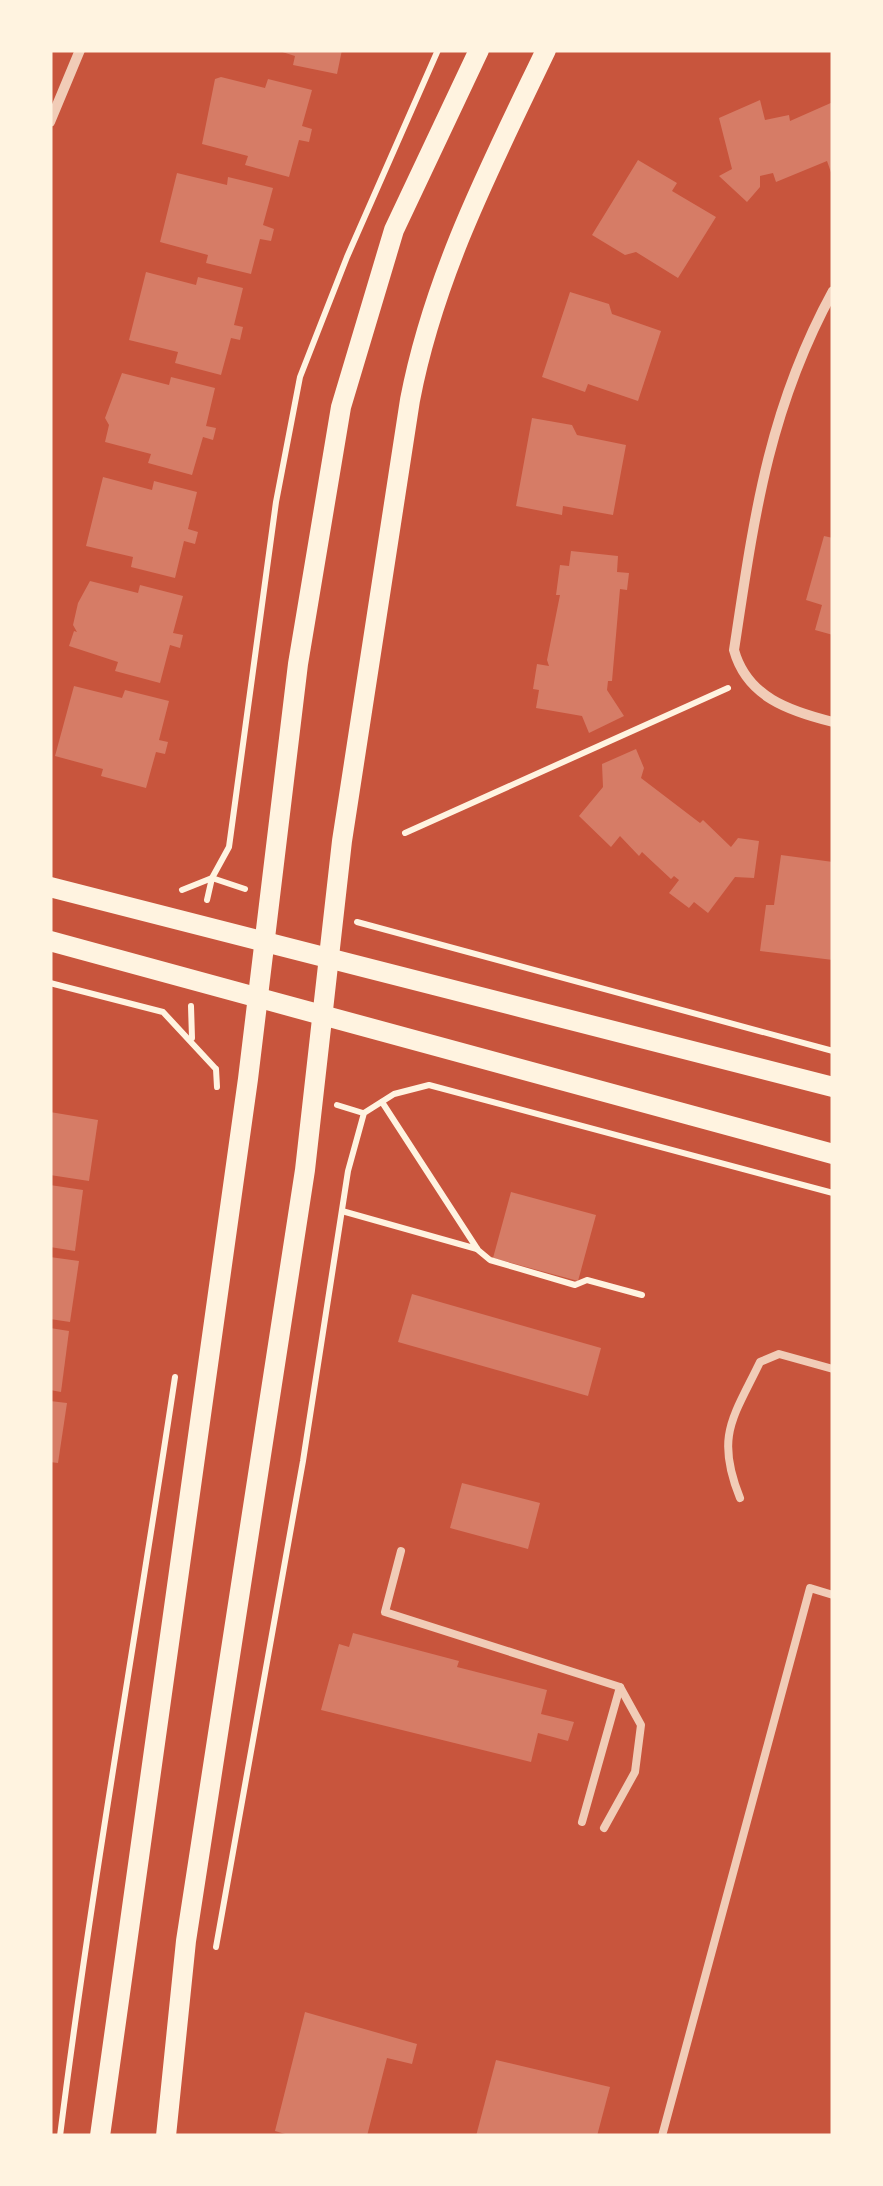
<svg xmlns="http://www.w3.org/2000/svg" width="883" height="2186" viewBox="0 0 883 2186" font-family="'Crimson Pro',serif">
<rect width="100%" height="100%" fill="#c8553d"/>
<g fill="#d67c66">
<path d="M276 50H342L337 74 293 65 295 56Z"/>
<path d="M221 77 265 88 268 79 312 90 302 126 312 129 309 142 299 140 289 177 245 165 248 156 202 144 215 79Z"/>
<path d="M760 100 765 120 789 115 790 121 833 102V178L827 161 776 182 773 173 760 176V187L747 202 719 176 732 169 719 118Z"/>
<path d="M638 160 677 183 672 191 716 217 678 278 636 252 625 255 592 235Z"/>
<path d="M177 173 227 185 228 177 273 188 263 225 274 229 271 241 260 239 251 274 206 263 208 255 160 242Z"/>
<path d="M146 272 196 285 198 277 243 288 234 325 243 327 240 340 231 338 221 375 175 363 178 352 129 340Z"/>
<path d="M570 292 609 304 612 314 661 331 638 401 588 384 585 392 542 377Z"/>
<path d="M122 373 169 385 171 377 215 388 206 426 216 428 213 440 203 437 192 475 148 463 151 454 105 442 109 425 105 418Z"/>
<path d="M532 418 572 425 577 435 626 445 613 515 563 506 562 515 516 506Z"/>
<path d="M103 477 152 490 154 481 197 492 188 529 198 532 195 544 184 541 175 578 131 567 133 557 86 546Z"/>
<path d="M824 536 833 538V635L815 630 822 605 806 600Z"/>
<path d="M571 551 618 556 617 572 629 573 627 590 620 589 612 681H608L607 690 624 716 589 733 582 716 536 708 539 690 533 689 537 664 549 666 547 660 560 595H556L560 565 569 566Z"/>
<path d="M90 581 138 593 140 585 183 596 173 633 183 635 180 648 170 645 160 683 115 671 118 662 69 646 74 631 77 632 73 625 78 603Z"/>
<path d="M74 686 122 698 125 690 169 701 159 740 168 742 165 754 156 752 146 788 101 776 103 769 55 756Z"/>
<path d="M636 749 644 768 641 778 700 823 703 820 731 847 738 838 759 841 754 878 735 877 708 913 694 902 689 908 669 893 679 880 674 876 671 879 642 852 639 856 620 836 611 847 579 816 603 787 602 764Z"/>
<path d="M781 855 833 862V960L760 951 766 905H774Z"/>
<path d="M50 1112 98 1120 89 1181 50 1175Z"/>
<path d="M50 1185 83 1190 75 1251 50 1247Z"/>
<path d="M511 1192 596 1215 578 1281 493 1258Z"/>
<path d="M50 1257 79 1261 70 1322 50 1319Z"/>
<path d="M412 1294 601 1348 588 1396 398 1342Z"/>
<path d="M50 1328 69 1331 61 1392 50 1390Z"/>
<path d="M50 1401 67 1403 58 1463 50 1462Z"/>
<path d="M462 1483 540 1503 528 1549 450 1528Z"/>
<path d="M353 1633 459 1661 457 1667 547 1690 541 1714 574 1722 568 1741 538 1733 531 1762 321 1710 339 1644 349 1647Z"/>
<path d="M305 2012 417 2044 412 2064 387 2058 367 2136H292L275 2131Z"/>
<path d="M496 2060 610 2087 597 2136H476Z"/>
</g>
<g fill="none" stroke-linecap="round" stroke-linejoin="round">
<g stroke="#fff3e0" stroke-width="6">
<path d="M405 833 728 688"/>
<path d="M182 890 212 878 245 889"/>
<path d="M207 900 212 878 229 847 276 502 300 377 347 257 438 50"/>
<path d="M357 922 833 1051"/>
<path d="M50 983 163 1012 215 1068"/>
<path d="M191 1006 192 1038"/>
<path d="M216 1069 217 1087"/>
<path d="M382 1102 478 1250 490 1260 575 1285 587 1280 642 1295"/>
<path d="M337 1105 363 1113"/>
<path d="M342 1211 477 1249"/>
<path d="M216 1947 303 1461 348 1171 364 1113 394 1094 429 1085 833 1193"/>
<path d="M60 2136C92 1882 137 1630 175 1377"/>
</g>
<g stroke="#f1ccb7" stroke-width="8">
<path d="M740 1498C715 1436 733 1418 760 1362L779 1354 833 1369"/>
<path d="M401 1551 385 1612 620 1687 641 1725 635 1772 604 1828"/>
<path d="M582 1822 620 1687"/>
<path d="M662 2136 810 1588 833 1595"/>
</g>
<g stroke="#f1ccb7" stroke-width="10">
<path d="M50 122 80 50"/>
<path d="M833 291C768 410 754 518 734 650 747 697 789 711 833 722"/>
</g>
<g stroke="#fff3e0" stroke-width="20">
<path d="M50 887 833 1087"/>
<path d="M50 941 833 1154"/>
<path d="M100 2136 248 1079 298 664 341 407 394 230 479 50"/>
<path d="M166 2136 186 1941 305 1170 342 841 410 400C434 275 491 165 546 50"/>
</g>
</g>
<rect width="883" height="2186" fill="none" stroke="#fff3e0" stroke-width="105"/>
</svg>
